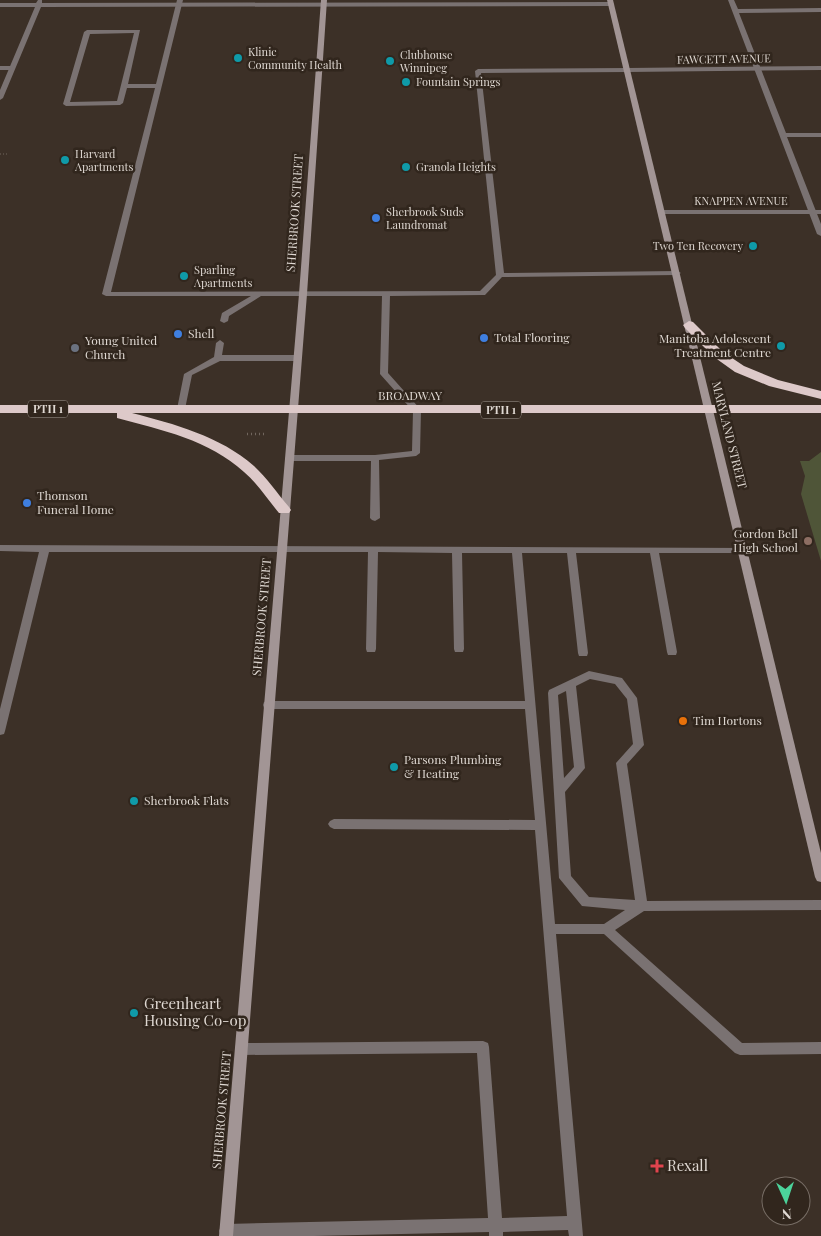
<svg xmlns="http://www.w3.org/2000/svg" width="821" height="1236" viewBox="0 0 821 1236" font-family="'Playfair Display',serif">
<rect width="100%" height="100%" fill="#3c3027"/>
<path fill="#4f5538" d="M821 452V561L801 494 805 476 800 461H809Z"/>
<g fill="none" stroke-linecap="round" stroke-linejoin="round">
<path stroke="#71665e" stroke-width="2" stroke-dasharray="0.5 2.5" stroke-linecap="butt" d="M0 154H7"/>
<path stroke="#71665e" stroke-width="2.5" stroke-dasharray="1 3" stroke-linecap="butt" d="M247 434H267"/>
<g fill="#7a7272" fill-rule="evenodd">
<path d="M177 0H183L111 292 480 291 496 275 475 71 478 69 628 68 631 70 628 72 481 73 504 273 677 271 681 273 677 275 502 277 485 295H482L390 296 388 373 421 410 420 453 416 456 379 460 380 518 375 521 372 520 370 518 371 461H289L285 458 289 455H375L412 451 413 411 380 374 382 296H261L229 316 228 321 224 323 220 321 222 313 251 296H106L102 294 155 88H127L123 103 120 105 66 106 63 104 84 32 87 30H140L128 84H156ZM134 33 117 101 70 102 90 34Z"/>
<path d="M728 0H734L738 9 821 8V12L739 13 786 133H821V137H787L821 224V236L817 234Z"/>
<path d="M0 66H12L15 68 12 70H0Z"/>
<path d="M220 340 224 343 222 355H297L301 358 297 361H220L192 375 185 409 181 412 178 411 177 409 184 374 214 357 216 343Z"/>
<path d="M0 545 747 548 749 550 747 552 744 553H659L677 652 676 655H668L667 652 650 553H576L588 653 587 656H579L578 653 567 553H522L555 924H604L625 910 582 906 559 878 548 693 549 690 589 671 622 678 637 698 644 745 627 764 647 901 821 900V910L644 911 615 930 742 1043 821 1042V1054L740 1055 735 1053 604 934H556L583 1236H569L568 1230 503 1232V1236H489V1232L314 1236H221L219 1231 221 1226 226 1224 488 1218 477 1053 241 1055 236 1053 235 1049 236 1045 241 1043 483 1041 488 1043 489 1047 502 1218 567 1216 535 830 334 829 330 827 328 824 330 821 334 819 535 820 525 709H268L264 708 263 705 264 702 268 701H525L512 553H462L464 649 463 652H455L454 649 452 553 378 552 376 649 375 652H367L366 649 368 552H49L5 731 4 734 0 735V709L39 552 0 551ZM590 679 615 684 627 699 633 744 616 763 635 900 589 897 571 876 565 792 585 768 576 686ZM566 691 574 767 564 778 558 695Z"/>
</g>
<g fill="#7a7272" fill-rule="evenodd">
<path d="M38 0H42V3L611 2 614 4 611 6 41 7 3 98 0 100V90L35 7H0V3H36Z"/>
<path d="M821 66V70L628 72 625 70 628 68Z"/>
<path d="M659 210H821V214H662L658 212Z"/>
</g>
<g fill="#a29595" fill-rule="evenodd">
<path d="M321 0H327L307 294 233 1236H219L299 294Z"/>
<path d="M607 0H613L821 853V882L817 881 815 877Z"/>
</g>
<g fill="#ddc9c9" fill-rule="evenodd">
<path d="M689 321 693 322 723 352 744 366 778 380 821 391V399L769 386 735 372 714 357 685 328 683 325Z"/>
<path d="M0 405H821V413H132C174 424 220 436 254 466 267 478 277 493 289 507L291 510 289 513H279C268 500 258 484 244 472 209 440 162 430 117 418V413H0Z"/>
</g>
</g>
<g fill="#0f9aa8" stroke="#31261d" stroke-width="2">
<circle cx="238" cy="58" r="5"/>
<circle cx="390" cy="61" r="5"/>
<circle cx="406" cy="82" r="5"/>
<circle cx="65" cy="160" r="5"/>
<circle cx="406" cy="167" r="5"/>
<circle cx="753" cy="246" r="5"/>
<circle cx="184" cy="276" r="5"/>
<circle cx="781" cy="346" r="5"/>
<circle cx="394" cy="767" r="5"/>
<circle cx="134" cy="801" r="5"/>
<circle cx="134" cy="1013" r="5"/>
</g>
<g fill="#3f7fe0" stroke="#31261d" stroke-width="2">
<circle cx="376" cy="218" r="5"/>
<circle cx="178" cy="334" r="5"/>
<circle cx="484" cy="338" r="5"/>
<circle cx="27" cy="503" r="5"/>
</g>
<circle fill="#6b7280" stroke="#31261d" stroke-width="2" cx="75" cy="348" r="5"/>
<circle fill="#8d6e63" stroke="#31261d" stroke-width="2" cx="808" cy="541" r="5"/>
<circle fill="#e8710a" stroke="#31261d" stroke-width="2" cx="683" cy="721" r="5"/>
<path fill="#e0444e" stroke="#31261d" stroke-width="2" d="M654.5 1158.5h5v5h5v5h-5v5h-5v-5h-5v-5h5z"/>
<g text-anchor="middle" stroke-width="5" stroke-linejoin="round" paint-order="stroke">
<g font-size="11" fill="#dfd8d2" stroke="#31261d" text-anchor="start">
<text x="248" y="56">Klinic<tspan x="248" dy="13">Community Health</tspan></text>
<text x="400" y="59">Clubhouse<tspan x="400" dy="13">Winnipeg</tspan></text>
<text x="416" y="86">Fountain Springs</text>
<text x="75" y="158">Harvard<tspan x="75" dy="13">Apartments</tspan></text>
<text x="416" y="171">Granola Heights</text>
<text x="386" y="216">Sherbrook Suds<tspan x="386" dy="13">Laundromat</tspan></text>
<text x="743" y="250" text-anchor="end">Two Ten Recovery</text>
<text x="194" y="274">Sparling<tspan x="194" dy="13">Apartments</tspan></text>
</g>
<g font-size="11" fill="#dfd8d2" stroke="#31261d">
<text transform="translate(724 59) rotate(-1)" y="4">FAWCETT AVENUE</text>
<text x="741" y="205">KNAPPEN AVENUE</text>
</g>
<g fill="#31261d" stroke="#aba39c" stroke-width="1">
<rect x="28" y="400.5" width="40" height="17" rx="4"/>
<rect x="481" y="401.5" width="40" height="17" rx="4"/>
</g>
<g font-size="11" font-weight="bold" fill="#dfd8d2">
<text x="48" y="413">PTH 1</text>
<text x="501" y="414">PTH 1</text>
</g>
<g font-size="12" fill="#dfd8d2" stroke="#31261d">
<text transform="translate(295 213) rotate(-86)" y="4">SHERBROOK STREET</text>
<text x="410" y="400">BROADWAY</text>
<text transform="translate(729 435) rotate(76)" y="4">MARYLAND STREET</text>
<text transform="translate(262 617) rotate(-85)" y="4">SHERBROOK STREET</text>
<text transform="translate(222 1110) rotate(-85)" y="4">SHERBROOK STREET</text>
</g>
<g font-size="12" fill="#dfd8d2" stroke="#31261d" text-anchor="start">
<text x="188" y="338">Shell</text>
<text x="494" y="342">Total Flooring</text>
<text x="771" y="343" text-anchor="end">Manitoba Adolescent<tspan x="771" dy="14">Treatment Centre</tspan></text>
<text x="85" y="345">Young United<tspan x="85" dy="14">Church</tspan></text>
<text x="37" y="500">Thomson<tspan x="37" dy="14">Funeral Home</tspan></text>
<text x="798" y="538" text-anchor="end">Gordon Bell<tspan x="798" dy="14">High School</tspan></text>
<text x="693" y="725">Tim Hortons</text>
<text x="404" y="764">Parsons Plumbing<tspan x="404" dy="14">&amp; Heating</tspan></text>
<text x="144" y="805">Sherbrook Flats</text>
</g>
<g font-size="15" fill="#dfd8d2" stroke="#31261d" text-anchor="start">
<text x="144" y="1009">Greenheart<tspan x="144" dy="17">Housing Co-op</tspan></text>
<text x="667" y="1171">Rexall</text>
</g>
</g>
<g transform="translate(786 1201) rotate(177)"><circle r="24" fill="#31261d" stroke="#776d65"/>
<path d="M0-4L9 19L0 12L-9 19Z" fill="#4cd39b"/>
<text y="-8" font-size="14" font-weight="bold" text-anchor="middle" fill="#dfd8d2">N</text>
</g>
</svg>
